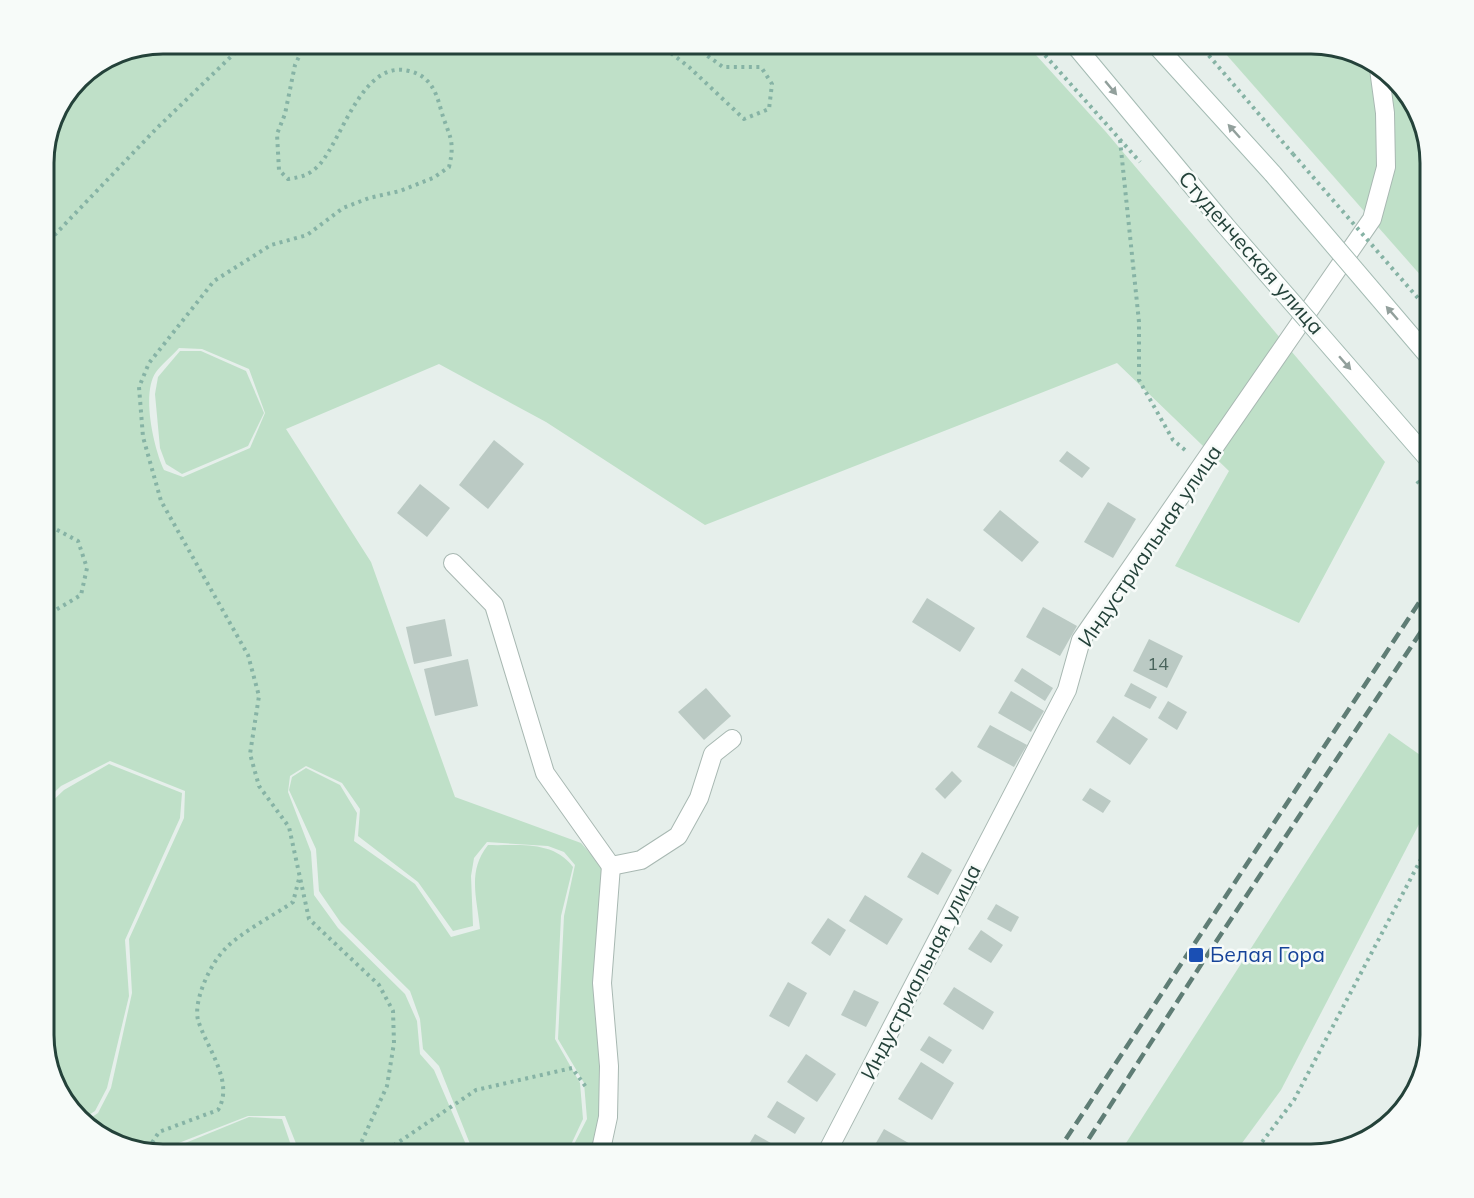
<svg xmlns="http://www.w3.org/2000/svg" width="1474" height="1198" viewBox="0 0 1474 1198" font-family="Mulish,sans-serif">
<rect width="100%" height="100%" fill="#e6efeb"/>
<g fill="#bfe0c8" fill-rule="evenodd">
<path d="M163 44H1026L1106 132 1385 462 1299 623 1175 566 1229 471 1117 363 705 525 546 422 439 364 286 429 371 562 455 797 581 843 606 871 605 1066 597 1154H569L587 1119 584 1083 558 1039 564 916 575 865 564 852 548 846 487 842 474 858 471 876 473 926 453 931 418 882 358 836 360 809 342 783 306 766 290 776 288 792 311 852 314 895 338 928 405 994 417 1021 420 1054 434 1070 470 1154H298L297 1146 285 1116H248L171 1146 163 1154 83 1123 98 1113 111 1088 132 993 129 939 184 818 185 791 110 761 61 786 44 802V155L53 120 116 54ZM179 348 202 349 249 369 265 413 250 448 183 477 164 470C154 449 141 393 156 372 162 364 172 356 179 348Z"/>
<path d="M1217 44H1311L1390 73 1418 110 1430 163V286Z"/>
<path d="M180 351H201L246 371 264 413 248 446 182 474 166 464 160 448 155 394 158 377Z"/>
<path d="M1389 733 1430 762V803L1281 1090 1234 1154H1119Z"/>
<path d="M109 764 182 793 180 818 125 940 129 996 107 1088 95 1111 81 1120 56 1088 44 1042V809L64 790Z"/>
<path d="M306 768 340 785 357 813 354 841 415 884 451 937 480 929C477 898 467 871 488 845 519 846 553 840 573 867L561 916 555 1039 580 1083 583 1119 568 1151 563 1154H474L439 1066 423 1049 420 1019 410 991 341 923 319 891 316 849 289 790 292 777Z"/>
<path d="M249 1117 282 1119 294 1154H172L178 1146Z"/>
</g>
<g fill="#bbcac4">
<path d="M494 440 524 464 488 509 459 485Z"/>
<path d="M1067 451 1090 468 1082 478 1059 461Z"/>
<path d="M420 484 450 508 427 537 397 513Z"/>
<path d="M1108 502 1136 519 1113 558 1084 542Z"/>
<path d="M1000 510 1039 542 1022 562 983 530Z"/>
<path d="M927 598 975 628 960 652 912 622Z"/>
<path d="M1043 607 1077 626 1060 656 1026 637Z"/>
<path d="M445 619 452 656 414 664 406 627Z"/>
<path d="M1149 639 1183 656 1167 688 1133 671Z"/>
<path d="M468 659 478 706 435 716 424 669Z"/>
<path d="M1022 668 1053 688 1045 701 1014 681Z"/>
<path d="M1131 683 1157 697 1150 709 1124 696Z"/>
<path d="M706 688 731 716 704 740 678 712Z"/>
<path d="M1011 691 1044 711 1031 732 998 713Z"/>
<path d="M1168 701 1187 712 1177 730 1158 718Z"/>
<path d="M1113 716 1148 739 1130 765 1096 742Z"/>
<path d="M990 725 1027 745 1014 767 977 747Z"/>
<path d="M952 771 962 781 945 799 935 789Z"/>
<path d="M1090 788 1111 801 1103 813 1082 800Z"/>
<path d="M922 852 952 870 938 895 907 877Z"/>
<path d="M865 895 903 919 887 945 849 921Z"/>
<path d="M996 904 1019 917 1011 932 987 919Z"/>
<path d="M828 918 846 930 830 956 811 943Z"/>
<path d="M981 930 1003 945 991 963 968 949Z"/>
<path d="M788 982 807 993 789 1027 769 1016Z"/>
<path d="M954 987 994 1012 983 1030 943 1004Z"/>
<path d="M854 990 879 1002 866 1027 841 1015Z"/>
<path d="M929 1036 952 1050 943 1064 920 1050Z"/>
<path d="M806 1054 836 1074 817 1102 787 1082Z"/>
<path d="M921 1062 954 1083 932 1120 898 1099Z"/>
<path d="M777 1101 805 1118 795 1134 767 1117Z"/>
<path d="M884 1129 912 1145 907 1154H896L876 1143Z"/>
<path d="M755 1134 790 1154H743Z"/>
</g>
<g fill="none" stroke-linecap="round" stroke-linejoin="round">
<g stroke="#a8b8b2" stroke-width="20">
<g id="minor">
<path d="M453 563 494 605 545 773 611 866 641 860 678 836 699 798 713 754 732 739"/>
<path d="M600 1154 608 1117 609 1066 602 983 611 866"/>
</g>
</g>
<g stroke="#a8b8b2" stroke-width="20">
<path id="tertiary" d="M826 1154 1067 690 1081 640 1372 219 1386 167 1385 113 1379 69"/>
</g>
<g stroke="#a4bbb3" stroke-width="20">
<g id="secondary">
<path d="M1074 44 1224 224"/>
<path d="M1155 44 1273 174"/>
</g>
</g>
<g stroke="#86b3a5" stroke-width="4" stroke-dasharray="3 4.5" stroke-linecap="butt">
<path d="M305 44 295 65 285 114 277 134 279 170 288 179C302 177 310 175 320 164 343 137 363 59 409 71 430 76 436 91 441 110 448 135 456 139 449 167L433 178 400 191 369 198 343 208 307 235 271 245 214 281 149 363 139 387 143 437 161 501 248 655 259 696 250 754 259 786 289 827 309 919 379 985 393 1011 394 1043 387 1086 356 1154"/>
<path d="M659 44 689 67 744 119 769 109 772 84 761 67H723L691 44"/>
<path d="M1035 44 1140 162"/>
<path d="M1199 44 1293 154"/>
<path d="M1120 140 1139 322V380L1173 440 1185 450"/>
<path d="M44 246 156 129 244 44"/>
<path d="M44 617 81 595 87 568 78 541 44 523"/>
<path d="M148 1149 159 1132 218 1110C235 1082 206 1047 198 1020 193 1000 211 963 225 949 241 932 273 916 293 902L299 879"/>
<path d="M381 1154 476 1090 572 1068 586 1087"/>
<path d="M1253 1154 1294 1100 1430 842"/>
</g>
<use href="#minor" stroke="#fff" stroke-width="18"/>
<use href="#tertiary" stroke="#fff" stroke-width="18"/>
<use href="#secondary" stroke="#fff" stroke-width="18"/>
<g stroke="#5f7d75" stroke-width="4.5" stroke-dasharray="12 6" stroke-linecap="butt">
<path d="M1056 1154 1430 586"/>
<path d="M1079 1154 1206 957 1430 618"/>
</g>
<g stroke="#a4bbb3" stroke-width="20" stroke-linecap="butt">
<g id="secondary-bridge">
<path d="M1273 174 1430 358"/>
<path d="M1224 224 1430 461"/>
</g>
</g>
<g stroke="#86b3a5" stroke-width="4" stroke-dasharray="3 4.5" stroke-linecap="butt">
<path d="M1293 154 1430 312"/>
<path d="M1417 481 1430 497"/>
</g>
<use href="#secondary-bridge" stroke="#fff" stroke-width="18"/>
</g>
<defs><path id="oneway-solid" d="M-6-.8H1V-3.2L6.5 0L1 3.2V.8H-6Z" transform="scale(1.5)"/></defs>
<g fill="#92a09c">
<use href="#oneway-solid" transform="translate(1111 88) rotate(50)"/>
<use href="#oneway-solid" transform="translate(1234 131) rotate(-132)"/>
<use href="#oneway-solid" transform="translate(1392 313) rotate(-131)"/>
<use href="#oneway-solid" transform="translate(1345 363) rotate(49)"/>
</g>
<rect fill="#1a4fb4" stroke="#f7fbf9" stroke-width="2" x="1188" y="947" width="16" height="16" rx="3"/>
<g text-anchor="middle" stroke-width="5" stroke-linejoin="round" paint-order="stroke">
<g font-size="18" fill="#4a645c">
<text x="1158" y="670">14</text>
</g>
<g font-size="21" fill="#24423a" stroke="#f7fbf9">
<text transform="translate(1251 253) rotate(49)" y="7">Студенческая улица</text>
<text transform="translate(1150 546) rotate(-56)" y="7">Индустриальная улица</text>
<text transform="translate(921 972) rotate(-63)" y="7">Индустриальная улица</text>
</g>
<g font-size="21" fill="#164399" stroke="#f7fbf9" text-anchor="start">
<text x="1210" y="962">Белая Гора</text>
</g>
</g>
<path d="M0 0H1474V1198H0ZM163 54H1311A109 109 0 0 1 1420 163V1035A109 109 0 0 1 1311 1144H163A109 109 0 0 1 54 1035V163A109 109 0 0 1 163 54Z" fill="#f7fbf9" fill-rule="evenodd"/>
<path fill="none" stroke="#24423a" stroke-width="3" d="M163 54H1311A109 109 0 0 1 1420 163V1035A109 109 0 0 1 1311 1144H163A109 109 0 0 1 54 1035V163A109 109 0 0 1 163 54Z"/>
</svg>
